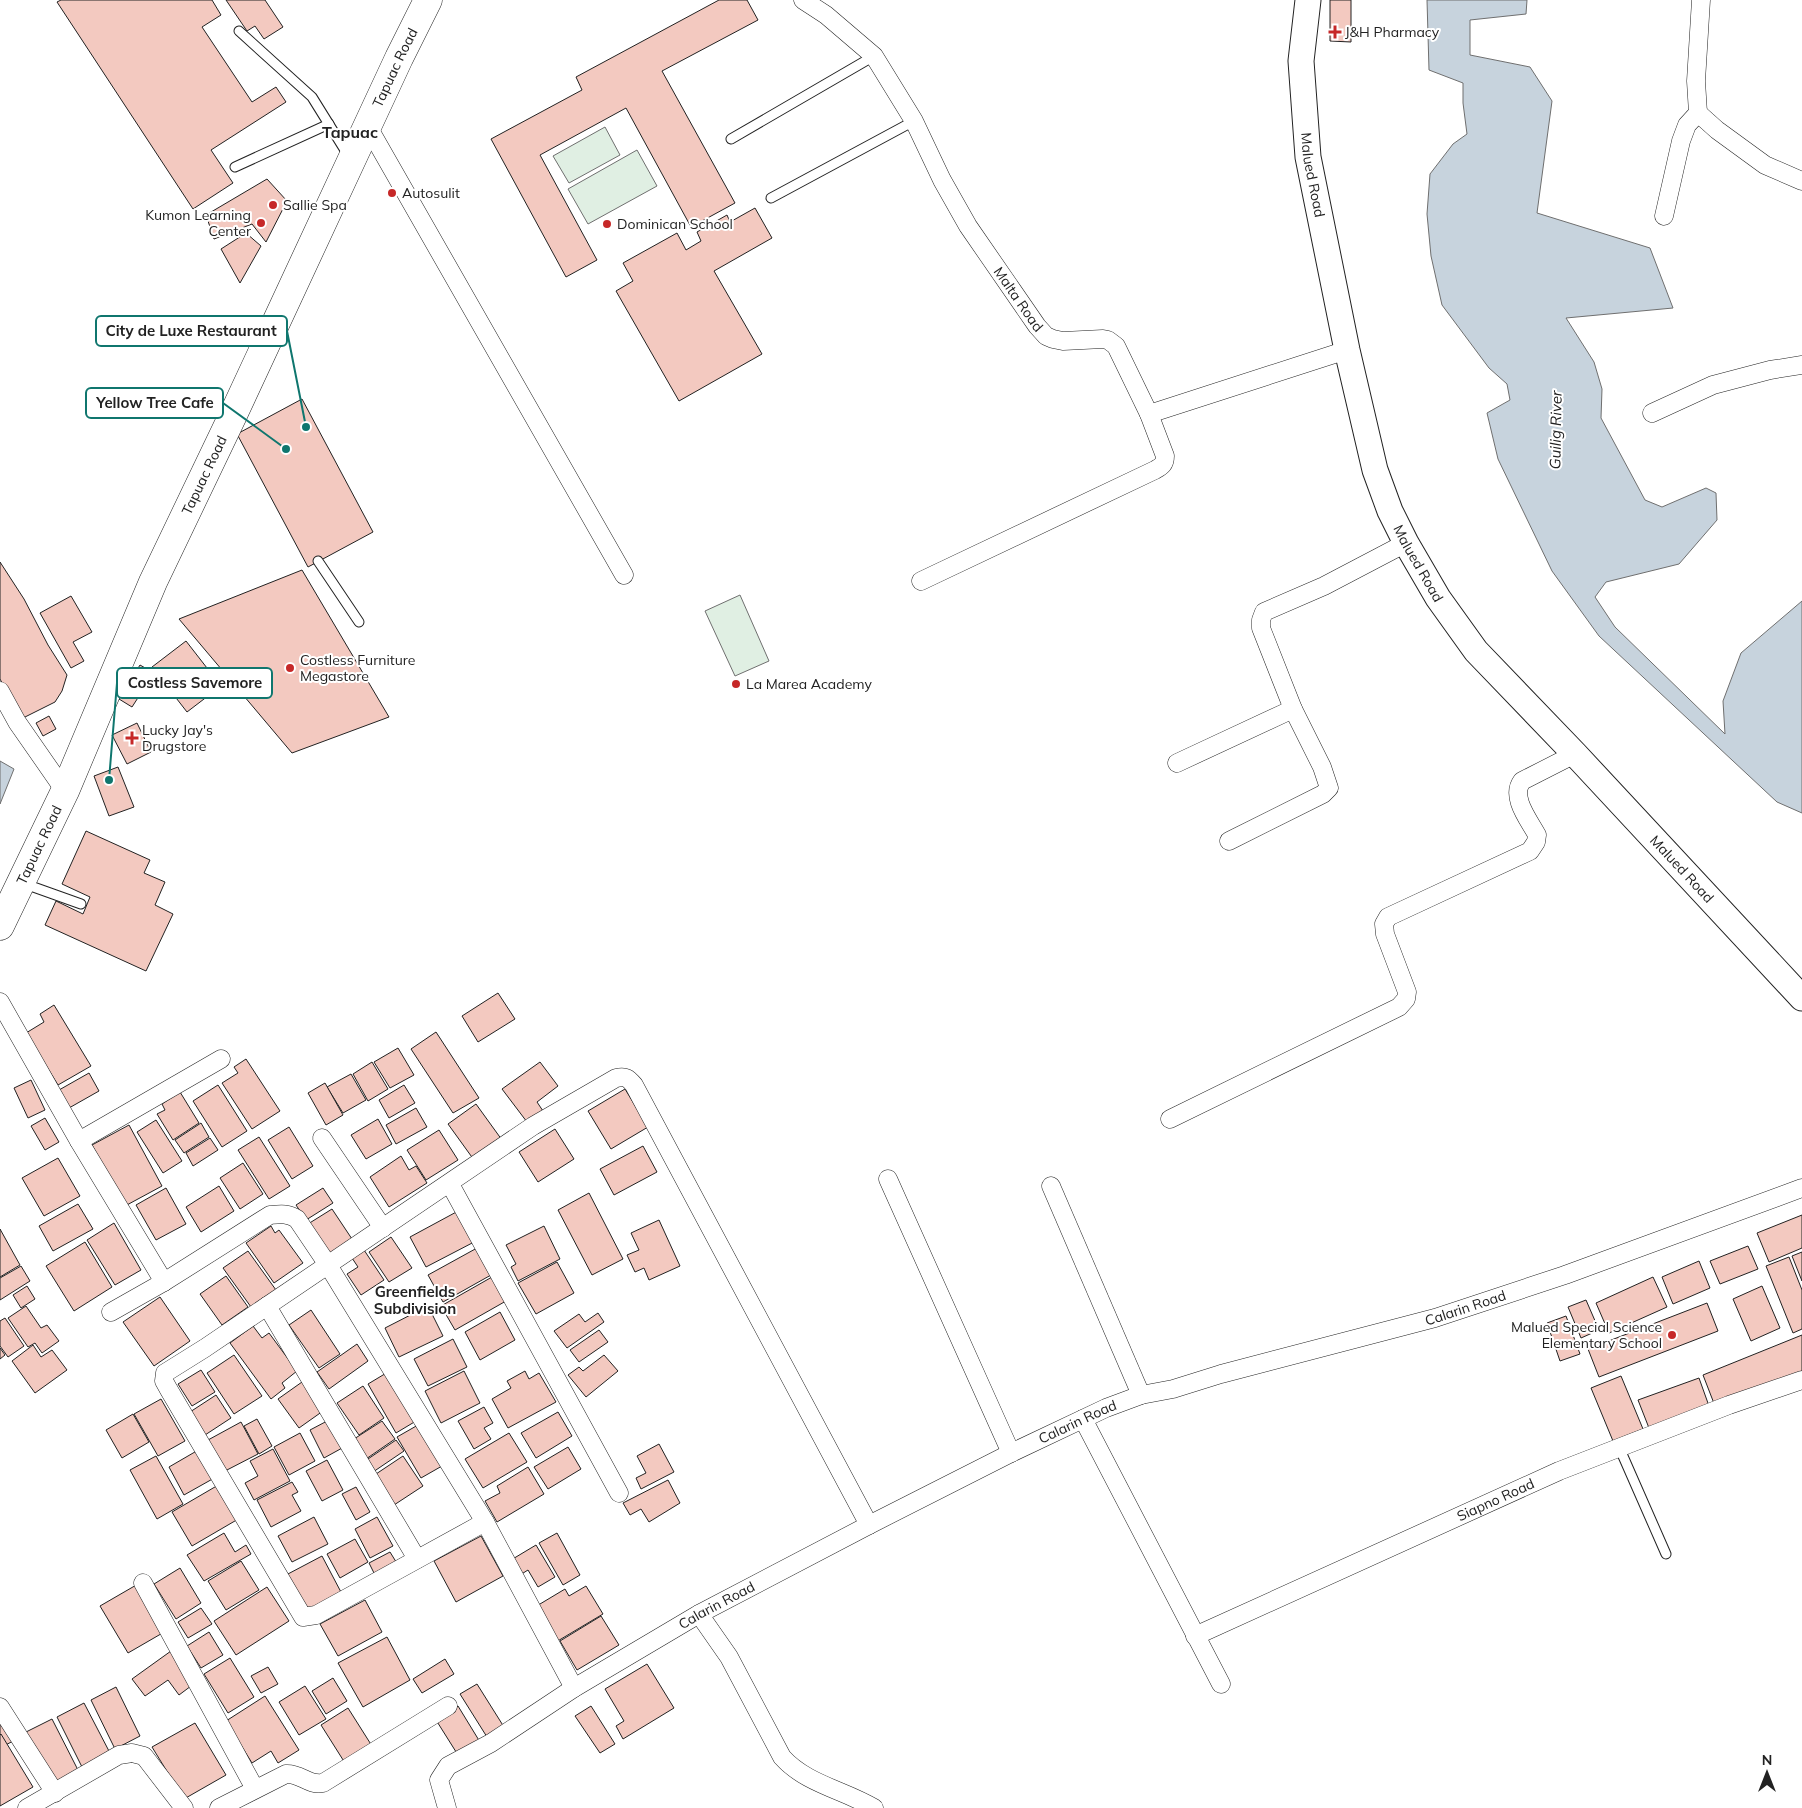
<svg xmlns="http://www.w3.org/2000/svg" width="1802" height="1808" viewBox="0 0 1802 1808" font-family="Mulish,sans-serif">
<rect width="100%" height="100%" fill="#fff"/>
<g fill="#e0efe3" stroke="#6f6f6f">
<path d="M605 127 620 155 569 183 553 156Z"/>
<path d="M637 150 657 186 588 224 568 189Z"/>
<path d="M740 595 769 661 735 676 705 611Z"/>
</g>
<g fill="#c7d3dd" stroke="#6f6f6f">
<path d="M1427 0H1527L1526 14 1470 20V55L1530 67 1552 101 1537 213 1650 248 1673 308 1566 318 1594 362 1602 389 1601 418 1645 500 1662 507 1706 488 1716 493 1717 520 1679 564 1606 582 1595 597 1615 627 1725 734 1723 701 1741 653 1802 601V813L1777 802 1599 636 1552 571 1498 459 1487 413 1510 400 1507 384 1489 368 1442 305 1431 256 1427 214 1430 174 1453 144 1467 134 1463 103V83L1429 70Z"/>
<path d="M0 761 14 769 0 804Z"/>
</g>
<g fill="#f3c9c0" stroke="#222">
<path d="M61 0H212L221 15 202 27 252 102 276 87 286 102 211 150 233 183 193 209 57 2Z"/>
<path d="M226 0H265L283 27 264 39 255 26 247 31Z"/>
<path d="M719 0H747L758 20 662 71 735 203 691 227 626 108 540 155 597 260 566 277 491 139 582 90 576 77Z"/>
<path d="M1330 0H1351V42L1330 41Z"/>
<path d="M267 179 287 201 266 242 252 224 214 239 206 215Z"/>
<path d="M755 208 772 238 714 271 762 354 679 401 616 291 633 281 623 263 677 233 686 250 701 241 697 232 727 215 730 222Z"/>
<path d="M246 233 261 246 240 283 221 249Z"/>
<path d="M302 399 373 532 308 567 237 434Z"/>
<path d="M0 562 24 599 48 645 67 675 62 691 55 702 21 719 0 679Z"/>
<path d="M302 570 389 717 292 753 179 619Z"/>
<path d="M71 596 92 632 73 642 84 661 71 668 40 613Z"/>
<path d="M186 641 221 686 187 712 152 667Z"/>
<path d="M140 665 154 673 132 707 119 699Z"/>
<path d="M49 716 56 729 43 736 36 723Z"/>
<path d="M137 723 151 752 127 764 112 735Z"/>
<path d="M118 767 134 807 109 816 94 776Z"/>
<path d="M86 831 150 860 144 873 165 882 155 905 173 914 146 971 45 925 56 901 83 914 90 897 62 884Z"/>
<path d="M498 993 515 1019 478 1042 462 1016Z"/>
<path d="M54 1005 91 1066 58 1085 26 1033 44 1022 40 1014Z"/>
<path d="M436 1032 479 1098 453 1113 411 1049Z"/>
<path d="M398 1048 414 1075 390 1088 374 1062Z"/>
<path d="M246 1059 280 1111 252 1129 222 1083 238 1073 234 1067Z"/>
<path d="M372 1062 388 1089 368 1101 353 1074Z"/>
<path d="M540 1062 558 1086 537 1102 543 1111 527 1122 502 1089Z"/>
<path d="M89 1073 99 1091 69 1108 59 1090Z"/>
<path d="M351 1074 366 1100 343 1113 327 1087Z"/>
<path d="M31 1080 45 1110 28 1118 14 1088Z"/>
<path d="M325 1083 343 1115 326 1125 308 1093Z"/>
<path d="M218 1085 247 1131 222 1147 193 1101Z"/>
<path d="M404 1085 415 1103 389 1118 379 1100Z"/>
<path d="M625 1089 648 1127 611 1149 588 1111Z"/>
<path d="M180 1092 199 1123 173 1140 157 1114 165 1110 162 1104Z"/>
<path d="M476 1104 502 1140 474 1160 448 1124Z"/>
<path d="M416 1108 427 1127 396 1144 386 1125Z"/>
<path d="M45 1118 59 1142 45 1150 31 1126Z"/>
<path d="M378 1119 392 1144 366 1159 351 1135Z"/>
<path d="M156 1120 182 1161 163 1173 137 1132Z"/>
<path d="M201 1123 209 1137 184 1153 175 1140Z"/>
<path d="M129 1125 162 1186 125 1206 92 1145Z"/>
<path d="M289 1127 313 1166 292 1179 268 1140Z"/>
<path d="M555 1129 574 1159 538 1182 519 1152Z"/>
<path d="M439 1130 458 1160 426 1180 407 1150Z"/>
<path d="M259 1137 290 1186 269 1199 238 1150Z"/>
<path d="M210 1138 218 1150 193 1166 186 1153Z"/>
<path d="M643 1146 657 1172 614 1195 600 1169Z"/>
<path d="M401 1156 409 1170 416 1166 427 1183 389 1207 370 1177Z"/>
<path d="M58 1158 80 1196 44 1216 22 1178Z"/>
<path d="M243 1163 263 1194 240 1209 220 1178Z"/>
<path d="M219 1186 234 1211 201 1232 186 1207Z"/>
<path d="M166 1188 186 1224 156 1240 136 1205Z"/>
<path d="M323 1188 333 1203 306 1220 296 1205Z"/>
<path d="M589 1193 623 1259 592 1275 558 1210Z"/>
<path d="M78 1204 93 1229 53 1251 39 1226Z"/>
<path d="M332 1209 352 1239 328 1255 308 1224Z"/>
<path d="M460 1210 476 1241 426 1267 410 1237Z"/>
<path d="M1802 1215V1248L1769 1262 1757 1233Z"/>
<path d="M659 1220 680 1266 649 1280 644 1268 635 1272 627 1255 639 1250 631 1233Z"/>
<path d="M114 1223 141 1270 115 1285 87 1240Z"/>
<path d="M271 1226 275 1233 279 1230 303 1263 274 1283 246 1243Z"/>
<path d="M544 1226 560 1259 518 1281 511 1267 516 1264 506 1245Z"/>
<path d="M0 1229 20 1265 0 1277Z"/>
<path d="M391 1237 412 1268 389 1282 369 1252Z"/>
<path d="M85 1242 112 1287 74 1311 46 1266Z"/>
<path d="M1748 1246 1758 1269 1720 1284 1710 1261Z"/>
<path d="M477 1248 491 1275 443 1302 428 1275Z"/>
<path d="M364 1250 384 1280 361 1295 347 1274 358 1267 352 1258Z"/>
<path d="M248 1251 276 1290 251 1307 223 1268Z"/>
<path d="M1802 1252V1281L1792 1256Z"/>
<path d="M1789 1257 1802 1290V1329L1793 1333 1766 1266Z"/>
<path d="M1699 1261 1710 1288 1673 1304 1662 1277Z"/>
<path d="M557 1262 574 1293 536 1314 518 1283Z"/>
<path d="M21 1266 30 1281 0 1300V1278Z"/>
<path d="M226 1276 248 1307 222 1325 200 1294Z"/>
<path d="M492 1277 506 1301 455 1330 441 1306Z"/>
<path d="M1653 1277 1667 1307 1609 1333 1596 1303Z"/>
<path d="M27 1286 35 1299 21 1308 13 1295Z"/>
<path d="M1762 1286 1780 1328 1751 1341 1733 1299Z"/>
<path d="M160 1297 190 1341 154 1366 123 1322Z"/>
<path d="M1586 1300 1599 1330 1581 1338 1568 1307Z"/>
<path d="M1707 1303 1718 1331 1599 1377 1588 1349Z"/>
<path d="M26 1306 41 1328 47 1325 59 1341 42 1353 35 1343 28 1347 8 1318Z"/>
<path d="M428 1306 443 1336 399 1357 385 1328Z"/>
<path d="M311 1310 340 1354 319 1368 289 1325Z"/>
<path d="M500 1312 515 1340 480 1360 465 1332Z"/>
<path d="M598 1313 604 1322 567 1348 554 1331 579 1314 585 1322Z"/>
<path d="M1566 1316 1580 1354 1560 1361 1547 1323Z"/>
<path d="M5 1318 24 1346 8 1357 0 1346V1321Z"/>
<path d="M253 1326 262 1338 269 1333 297 1371 282 1383 285 1388 271 1399 230 1343Z"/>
<path d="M599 1330 608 1342 579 1362 570 1350Z"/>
<path d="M1802 1335V1372L1715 1406 1703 1375Z"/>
<path d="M453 1339 467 1367 428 1386 414 1359Z"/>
<path d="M357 1344 368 1361 329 1389 317 1372Z"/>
<path d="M33 1345 41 1357 52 1350 67 1370 35 1393 12 1361Z"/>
<path d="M0 1348 5 1355 0 1359Z"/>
<path d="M234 1355 262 1396 234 1414 207 1373Z"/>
<path d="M604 1355 618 1371 586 1397 568 1375 579 1367 583 1371Z"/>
<path d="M201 1370 215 1392 192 1406 178 1384Z"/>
<path d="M464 1371 480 1403 441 1423 425 1391Z"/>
<path d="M525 1371 529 1379 539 1373 556 1402 508 1428 492 1399 511 1388 507 1381Z"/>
<path d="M388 1372 416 1421 396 1433 368 1384Z"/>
<path d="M1621 1376 1643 1429 1613 1441 1591 1388Z"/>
<path d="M1699 1378 1709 1406 1649 1428 1638 1400Z"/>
<path d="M302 1382 323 1411 299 1428 278 1399Z"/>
<path d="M363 1386 384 1418 359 1435 337 1403Z"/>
<path d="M216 1395 231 1418 205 1435 190 1412Z"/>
<path d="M161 1399 185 1441 158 1456 134 1414Z"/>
<path d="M484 1407 493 1423 484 1428 491 1439 474 1449 458 1421Z"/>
<path d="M558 1412 572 1436 536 1458 521 1433Z"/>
<path d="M133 1414 149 1442 122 1458 106 1430Z"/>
<path d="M257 1419 272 1446 259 1454 244 1426Z"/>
<path d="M329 1420 344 1447 324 1458 310 1430Z"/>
<path d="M382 1421 395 1439 366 1459 354 1439Z"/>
<path d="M241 1422 258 1454 225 1471 208 1440Z"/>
<path d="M418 1425 442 1466 421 1478 397 1437Z"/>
<path d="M300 1433 315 1461 289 1475 274 1447Z"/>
<path d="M509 1433 527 1462 483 1488 465 1459Z"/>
<path d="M396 1440 404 1451 373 1472 365 1461Z"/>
<path d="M659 1444 674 1472 641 1489 636 1478 646 1473 637 1456Z"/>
<path d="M568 1447 581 1469 548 1489 534 1467Z"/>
<path d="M200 1449 216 1477 184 1495 169 1467Z"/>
<path d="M273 1449 290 1481 254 1500 245 1483 258 1476 250 1461Z"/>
<path d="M156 1456 183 1504 157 1519 130 1470Z"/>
<path d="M403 1456 423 1486 394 1505 373 1476Z"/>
<path d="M327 1460 343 1490 322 1501 306 1471Z"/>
<path d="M528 1467 544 1494 497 1522 485 1501 500 1493 497 1486Z"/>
<path d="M668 1480 680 1503 649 1522 641 1509 630 1515 623 1503Z"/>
<path d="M292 1482 298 1492 292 1495 301 1511 271 1527 257 1500Z"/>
<path d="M220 1484 240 1518 192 1546 172 1512Z"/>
<path d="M356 1487 370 1512 356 1520 342 1494Z"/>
<path d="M314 1517 328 1544 292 1562 278 1536Z"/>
<path d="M377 1517 393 1546 370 1558 355 1529Z"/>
<path d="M224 1533 235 1552 246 1545 251 1554 204 1581 187 1555Z"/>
<path d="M557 1533 580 1575 563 1585 539 1543Z"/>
<path d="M481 1536 503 1576 456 1602 434 1561Z"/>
<path d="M355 1539 368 1562 340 1578 327 1554Z"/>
<path d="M536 1545 555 1577 538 1587 528 1570 520 1575 511 1560Z"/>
<path d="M390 1552 398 1565 376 1577 369 1563Z"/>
<path d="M322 1556 342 1594 306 1613 286 1575Z"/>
<path d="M241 1561 259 1590 226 1610 208 1581Z"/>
<path d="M180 1568 201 1603 176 1619 154 1584Z"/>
<path d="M138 1584 166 1631 128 1653 100 1606Z"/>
<path d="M586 1586 603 1614 556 1642 535 1607 565 1589 569 1596Z"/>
<path d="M267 1587 289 1621 236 1655 214 1621Z"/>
<path d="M365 1600 382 1632 338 1656 320 1624Z"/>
<path d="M201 1608 212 1624 188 1638 178 1622Z"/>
<path d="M601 1616 619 1645 577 1670 560 1641Z"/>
<path d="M209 1632 223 1655 201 1668 187 1646Z"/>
<path d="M387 1637 410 1680 363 1707 338 1663Z"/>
<path d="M171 1651 195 1683 179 1695 168 1680 145 1696 132 1679Z"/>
<path d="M230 1658 254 1697 228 1713 204 1674Z"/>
<path d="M445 1659 454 1674 422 1693 413 1679Z"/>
<path d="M647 1664 674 1708 623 1739 616 1726 624 1721 605 1689Z"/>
<path d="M268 1667 278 1684 261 1693 251 1676Z"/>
<path d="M333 1678 347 1701 326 1714 312 1691Z"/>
<path d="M477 1684 504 1727 487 1737 460 1694Z"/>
<path d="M305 1686 326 1719 299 1735 279 1702Z"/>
<path d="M116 1687 140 1736 115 1749 91 1700Z"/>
<path d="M265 1696 299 1750 278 1763 271 1751 252 1763 226 1721Z"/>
<path d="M84 1703 110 1753 82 1767 57 1717Z"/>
<path d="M458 1706 480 1742 458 1755 436 1720Z"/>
<path d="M591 1706 615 1744 600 1753 575 1716Z"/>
<path d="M348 1708 372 1746 345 1763 321 1725Z"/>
<path d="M0 1712 15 1740 0 1748Z"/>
<path d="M52 1719 79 1772 51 1786 24 1733Z"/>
<path d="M195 1723 226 1775 184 1799 152 1747Z"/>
<path d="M1 1734 33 1787 0 1806V1735Z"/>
</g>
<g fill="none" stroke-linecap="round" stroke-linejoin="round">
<g stroke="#222" stroke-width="11">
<g id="lane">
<path d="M239 31 312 97 348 155"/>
<path d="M731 139 874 56"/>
<path d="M235 167 329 124"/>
<path d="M771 198 914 121"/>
<path d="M318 561 359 622"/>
<path d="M25 884 81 904"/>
<path d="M1619 1447 1666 1554"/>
</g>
</g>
<g stroke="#222" stroke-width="19">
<g id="street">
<path id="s1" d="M803 0 826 15 874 56 914 121 942 180 968 226 1037 326 1046 336 1053 339 1063 341 1103 339 1108 340 1116 346 1149 414 1165 456C1165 464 1162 466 1155 470L921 581"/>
<path d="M1698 113 1717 130 1765 165 1802 181"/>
<path d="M367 125 624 575"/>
<path d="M1664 216 1681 141 1687 125 1698 113 1696 81 1701 0"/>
<path d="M1652 413 1713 385 1770 370 1802 365"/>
<path d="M1149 414 1347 350"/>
<path d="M0 691 17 722 65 791"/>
<path d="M1177 763 1293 709"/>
<path d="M1229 841 1323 794 1329 788 1322 767 1293 709 1261 628V620L1264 612 1324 586 1406 543"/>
<path d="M0 1002 79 1141 164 1282"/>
<path d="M1170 1119 1399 1007 1406 999 1407 992 1385 934 1384 924 1388 917 1530 851 1536 842 1537 835C1529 820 1510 797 1522 781L1575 754"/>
<path d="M322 1138 383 1228"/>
<path d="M79 1141 221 1059"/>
<path d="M888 1179 1011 1453"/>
<path d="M450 1184 619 1493"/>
<path d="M1051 1186 1141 1395"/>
<path d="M267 1306 417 1559"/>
<path d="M111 1312 164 1282 270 1215C281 1214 288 1213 297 1219L328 1265 485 1522 574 1688"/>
<path d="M1083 1419 1221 1684"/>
<path d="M485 1522 316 1615 303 1617 169 1390 164 1381 165 1373 205 1348 533 1126 616 1078C626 1076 628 1078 634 1085L869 1525"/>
<path d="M143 1583 255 1789"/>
<path d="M699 1614 729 1657 782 1757C806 1784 844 1790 874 1808"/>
<path id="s2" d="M1195 1636 1559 1471 1729 1405 1802 1380"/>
<path d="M0 1707 55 1793"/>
<path d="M27 1808 119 1755 132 1753 144 1756 184 1808"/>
<path d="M219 1808 286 1774C301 1773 308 1786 323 1783L448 1706"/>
<path id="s3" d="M447 1808 439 1780 448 1766 491 1743 574 1688 699 1614 869 1525 1011 1453 1106 1408 1141 1395 1173 1389 1221 1374 1435 1318 1565 1275 1802 1188"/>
</g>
</g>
<g stroke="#222" stroke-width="27">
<g id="secondary">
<path id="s4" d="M1308 0 1301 61 1308 157 1347 350 1375 470 1390 511 1406 543 1438 598 1476 651 1575 754 1802 998"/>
</g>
</g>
<g stroke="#222" stroke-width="29">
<g id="primary">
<path id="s5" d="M0 926 65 791 153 582 233 415 399 58 428 0"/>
</g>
</g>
<use href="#lane" stroke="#fff" stroke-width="9"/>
<use href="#street" stroke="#fff" stroke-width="18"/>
<use href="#secondary" stroke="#fff" stroke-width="25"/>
<use href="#primary" stroke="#fff" stroke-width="28"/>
</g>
<g fill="#c62828" stroke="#fff" stroke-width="2">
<path d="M1332.5 24.5h5v5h5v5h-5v5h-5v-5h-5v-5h5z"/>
<circle cx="392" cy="193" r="5"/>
<circle cx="273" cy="205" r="5"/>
<circle cx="261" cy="223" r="5"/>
<circle cx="607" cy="224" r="5"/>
<circle cx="290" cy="668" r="5"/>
<circle cx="736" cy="684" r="5"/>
<path d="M129.5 730.5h5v5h5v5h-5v5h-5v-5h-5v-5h5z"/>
<circle cx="1672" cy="1335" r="5"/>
</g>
<g text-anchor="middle" stroke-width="4" stroke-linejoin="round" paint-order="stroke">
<g font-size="14" fill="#222" stroke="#fff" text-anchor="start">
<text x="1345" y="37">J&amp;H Pharmacy</text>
<text x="402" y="198">Autosulit</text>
<text x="283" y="210">Sallie Spa</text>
<text x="251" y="220" text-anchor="end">Kumon Learning<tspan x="251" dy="16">Center</tspan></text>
<text x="617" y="229">Dominican School</text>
<text x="300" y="665">Costless Furniture<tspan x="300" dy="16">Megastore</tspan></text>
<text x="746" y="689">La Marea Academy</text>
<text x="142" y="735">Lucky Jay's<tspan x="142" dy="16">Drugstore</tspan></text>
<text x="1662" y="1332" text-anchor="end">Malued Special Science<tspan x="1662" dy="16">Elementary School</tspan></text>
</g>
<g font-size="14" fill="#222" stroke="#fff">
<text dy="5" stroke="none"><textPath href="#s5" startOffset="945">Tapuac Road</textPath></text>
<text dy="5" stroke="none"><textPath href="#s4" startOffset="176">Malued Road</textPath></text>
<text dy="5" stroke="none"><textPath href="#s1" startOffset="374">Malta Road</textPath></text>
<text dy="5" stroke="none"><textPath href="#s5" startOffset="495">Tapuac Road</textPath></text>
<text dy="5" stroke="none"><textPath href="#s4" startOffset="581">Malued Road</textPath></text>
<text dy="5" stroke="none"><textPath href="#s5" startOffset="90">Tapuac Road</textPath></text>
<text dy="5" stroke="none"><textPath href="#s4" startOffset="986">Malued Road</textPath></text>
<text dy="5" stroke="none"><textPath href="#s3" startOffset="1169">Calarin Road</textPath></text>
<text dy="5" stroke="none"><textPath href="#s3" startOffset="764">Calarin Road</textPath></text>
<text dy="5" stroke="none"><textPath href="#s2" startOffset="330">Siapno Road</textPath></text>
<text dy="5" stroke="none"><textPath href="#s3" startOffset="359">Calarin Road</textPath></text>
</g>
<g font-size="15" font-style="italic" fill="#222" stroke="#fff">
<text transform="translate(1556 430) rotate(-89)" y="5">Guilig River</text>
</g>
<g font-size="15" font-weight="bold" fill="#222" stroke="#fff">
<text x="415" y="1297">Greenfields<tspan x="415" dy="17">Subdivision</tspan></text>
</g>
<g font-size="16" font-weight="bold" fill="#222" stroke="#fff">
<text x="350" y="138">Tapuac</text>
</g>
</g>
<path fill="none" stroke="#0f766e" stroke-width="2" d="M306 427L287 331M286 449L223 403M109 780L117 683"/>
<g fill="#0f766e" stroke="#fff" stroke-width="2">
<circle cx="306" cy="427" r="5"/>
<circle cx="286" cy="449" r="5"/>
<circle cx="109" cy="780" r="5"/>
</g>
<g fill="#fff" stroke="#0f766e" stroke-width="2">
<rect x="96" y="316" width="191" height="30" rx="5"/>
<rect x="86" y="388" width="137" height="30" rx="5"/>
<rect x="117" y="668" width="155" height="30" rx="5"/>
</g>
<g font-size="15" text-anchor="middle" font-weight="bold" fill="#222">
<text x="191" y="336">City de Luxe Restaurant</text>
<text x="155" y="408">Yellow Tree Cafe</text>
<text x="195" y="688">Costless Savemore</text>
</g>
<g transform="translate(1767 1773)" stroke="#ffffff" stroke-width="4" paint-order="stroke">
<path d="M0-4L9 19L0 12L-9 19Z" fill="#222222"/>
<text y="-8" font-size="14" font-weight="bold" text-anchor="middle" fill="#222222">N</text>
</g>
</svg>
